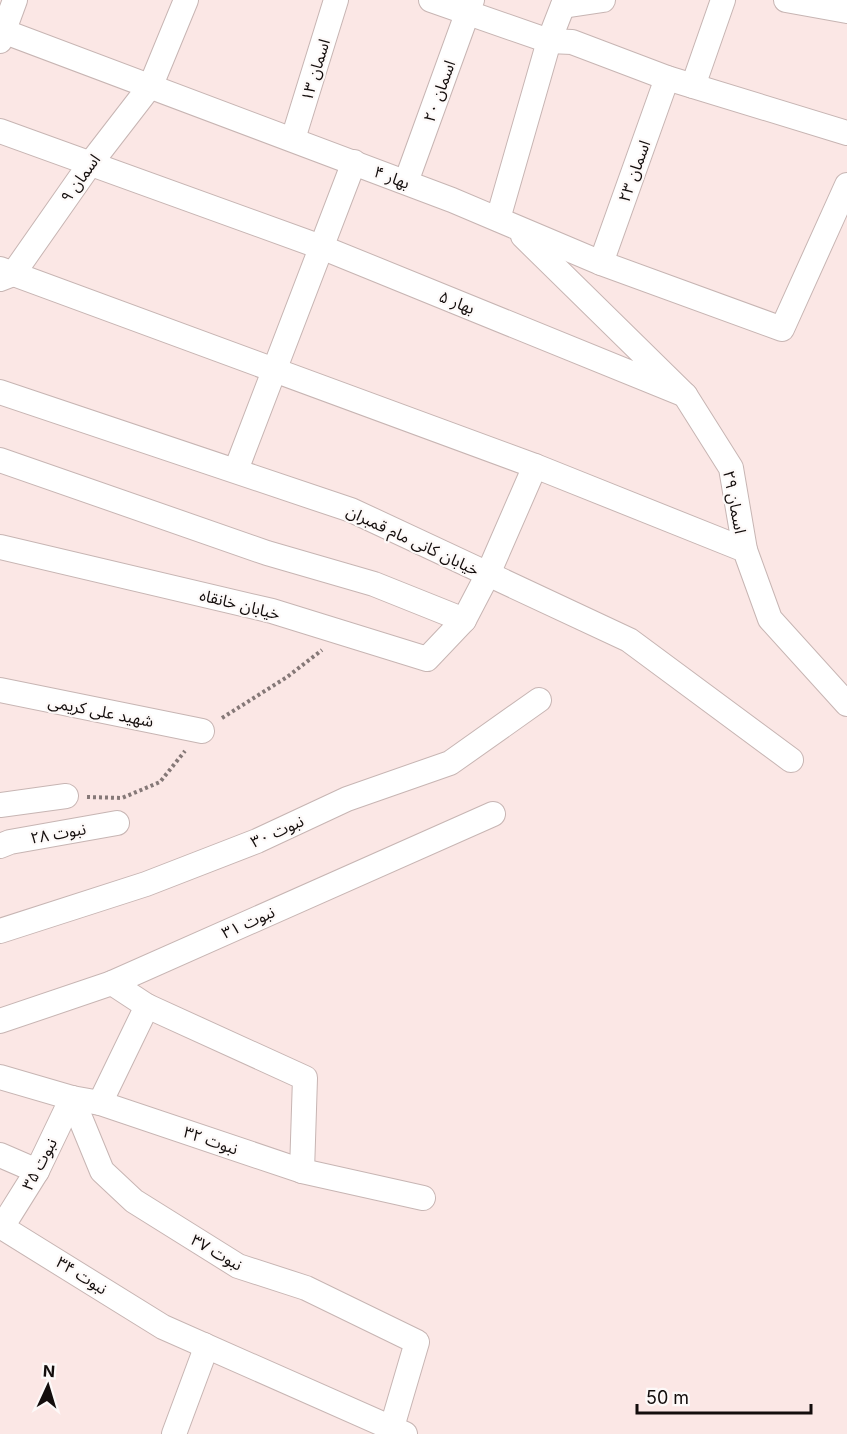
<svg xmlns="http://www.w3.org/2000/svg" width="847" height="1434" viewBox="0 0 847 1434" font-family="Inter,'Noto Sans Arabic',sans-serif">
<rect width="100%" height="100%" fill="#fbe7e5"/>
<g fill="none" stroke-linecap="round" stroke-linejoin="round">
<g stroke="#c7b5b3" stroke-width="26">
<g id="minor">
<path d="M431 0 549 41 572 42 667 78 847 133"/>
<path d="M786 0 847 11"/>
<path d="M563 6 603 0"/>
<path d="M0 30 452 200 601 263 782 329 847 185"/>
<path d="M0 41 15 0"/>
<path d="M693 86 723 0"/>
<path d="M0 131 321 247 685 395 523 236"/>
<path d="M293 139 336 0"/>
<path d="M406 182 472 0"/>
<path d="M498 219 549 41 565 0"/>
<path d="M601 263 667 78"/>
<path d="M0 269 535 466 745 550 770 619 847 704"/>
<path d="M0 279 13 274 90 164 151 85 186 0"/>
<path d="M0 392 351 510 629 640 791 760"/>
<path d="M685 395 731 468 745 550"/>
<path d="M0 460 267 553 374 584 464 620"/>
<path d="M236 470 354 162"/>
<path d="M0 547 272 611 427 659 464 620 488 574 535 466"/>
<path d="M0 690 202 731"/>
<path d="M0 805 66 796"/>
<path d="M0 846 10 842 117 823"/>
<path d="M0 931 146 884 257 841 347 799 450 763 539 700"/>
<path d="M112 983 147 1006 305 1078 302 1171"/>
<path d="M0 1021 112 983 493 814"/>
<path d="M0 1077 72 1098 100 1103 302 1171 423 1198"/>
<path d="M72 1098 102 1171 134 1201 238 1266 306 1288 417 1342 392 1427"/>
<path d="M100 1103 147 1006"/>
<path d="M0 1155 37 1171"/>
<path d="M0 1226 163 1327 405 1434"/>
<path d="M2 1227 37 1171 72 1098"/>
<path d="M174 1434 203 1356 204 1345"/>
</g>
</g>
<g stroke="#857877" stroke-width="4" stroke-dasharray="3 3" stroke-linecap="butt">
<path d="M222 718 287 677 322 650"/>
<path d="M87 797 122 798 160 782 185 751"/>
</g>
<use href="#minor" stroke="#fff" stroke-width="24"/>
</g>
<g text-anchor="middle" stroke-width="4.5" stroke-linejoin="round" paint-order="stroke">
<g font-size="16" fill="#130d0c" stroke="#fdf9f8">
<text transform="translate(315 70) rotate(-73)" y="6">اسمان ۱۳</text>
<text transform="translate(439 91) rotate(-70)" y="6">اسمان ۲۰</text>
<text transform="translate(634 171) rotate(-70)" y="6">اسمان ۲۳</text>
<text transform="translate(392 177) rotate(21)" y="6">بهار ۴</text>
<text transform="translate(80 178) rotate(-54)" y="6">اسمان ۹</text>
<text transform="translate(457 302) rotate(22)" y="6">بهار ۵</text>
<text transform="translate(735 502) rotate(79)" y="6">اسمان ۲۹</text>
<text transform="translate(413 540) rotate(25)" y="6">خیابان کانی مام قمبران</text>
<text transform="translate(240 604) rotate(14)" y="6">خیابان خانقاه</text>
<text transform="translate(101 711) rotate(11)" y="6">شهید علی کریمی</text>
<text transform="translate(277 831) rotate(-24)" y="6">نبوت ۳۰</text>
<text transform="translate(58 833) rotate(-10)" y="6">نبوت ۲۸</text>
<text transform="translate(248 922) rotate(-24)" y="6">نبوت ۳۱</text>
<text transform="translate(211 1140) rotate(19)" y="6">نبوت ۳۲</text>
<text transform="translate(39 1164) rotate(-62)" y="6">نبوت ۳۵</text>
<text transform="translate(217 1252) rotate(30)" y="6">نبوت ۳۷</text>
<text transform="translate(82 1275) rotate(32)" y="6">نبوت ۳۴</text>
</g>
</g>
<g transform="translate(48 1386) rotate(4)" stroke="#fdf9f8" stroke-width="4.5" paint-order="stroke">
<path d="M0-4.5L10 22L0 15L-10 22Z" fill="#130d0c"/>
<text y="-9" font-size="16" font-weight="bold" text-anchor="middle" fill="#130d0c">N</text>
</g>
<path d="M637 1404v9h174v-9" fill="none" stroke="#130d0c" stroke-width="3"/>
<text x="646" y="1404" font-size="18" fill="#130d0c" stroke="#fdf9f8" stroke-width="4.5" paint-order="stroke">50 m</text>
</svg>
